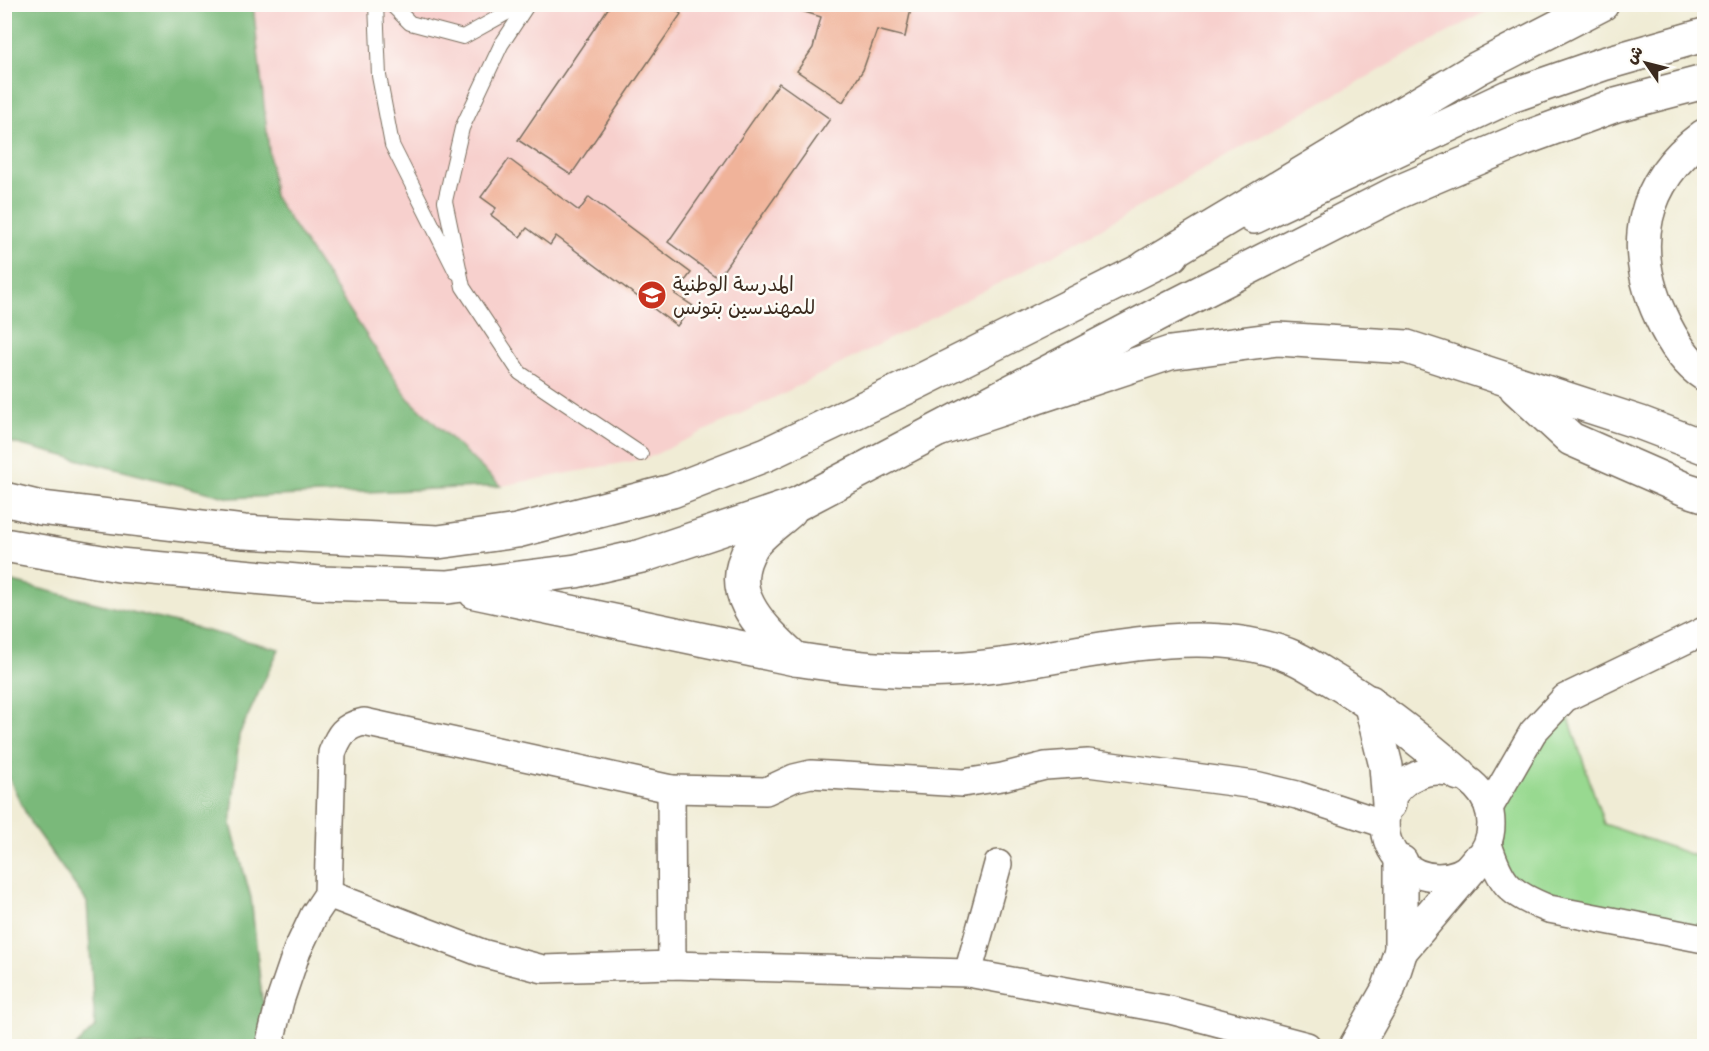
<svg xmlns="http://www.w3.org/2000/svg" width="1709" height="1051" viewBox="0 0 1709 1051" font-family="Sriracha,'Playpen Sans Arabic',sans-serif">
<rect width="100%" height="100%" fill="#fdfcf7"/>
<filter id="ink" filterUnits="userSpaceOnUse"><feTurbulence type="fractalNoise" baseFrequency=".0167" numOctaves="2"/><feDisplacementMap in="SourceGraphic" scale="12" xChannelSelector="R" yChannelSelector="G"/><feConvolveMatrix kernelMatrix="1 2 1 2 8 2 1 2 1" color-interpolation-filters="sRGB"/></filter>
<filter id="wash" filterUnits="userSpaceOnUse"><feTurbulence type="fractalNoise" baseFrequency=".008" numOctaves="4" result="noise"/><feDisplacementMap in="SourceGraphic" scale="24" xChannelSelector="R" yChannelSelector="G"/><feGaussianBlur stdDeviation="1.35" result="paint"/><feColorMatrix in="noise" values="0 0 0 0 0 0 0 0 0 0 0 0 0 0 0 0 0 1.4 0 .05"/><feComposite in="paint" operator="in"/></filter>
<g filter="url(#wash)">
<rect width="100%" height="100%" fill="#f0ecd5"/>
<path fill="#f7d0cd" d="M253 5H1498L1284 123 1071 246 782 394 648 458 501 486 408 398 274 196Z"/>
<path fill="#98d990" stroke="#6a8257" stroke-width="1.5" d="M1566 709 1604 824 1704 859V937L1518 898 1494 833 1502 794Z"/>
<g fill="#7ab97a" stroke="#5a724c" stroke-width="1.5">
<path d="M4 5H253L274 196 408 398 501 486 230 498 5 441Z"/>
<path d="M5 580 279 649 239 735 231 825 251 898 262 999 280 1046H76L95 1027 87 902 31 824 5 770Z"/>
</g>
<g id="blocks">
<g fill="#f0b39a">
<path d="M611 4H667L681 14 571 175 518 140Z"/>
<path d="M779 4H912L905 37 877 30 863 70 843 102 797 71 813 48 821 17Z"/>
<path d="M779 83 830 119 718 278 668 242Z"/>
<path d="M509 159 579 211 589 197 691 273 675 294 693 306 677 326 556 236 550 245 527 228 520 237 491 215 496 208 481 197Z"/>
</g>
</g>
</g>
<g filter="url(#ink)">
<use href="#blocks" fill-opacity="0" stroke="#7a6e5e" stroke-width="1.5"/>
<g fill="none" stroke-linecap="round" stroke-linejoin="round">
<g stroke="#7a6e5e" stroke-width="16">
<g id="service">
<path d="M376 4 379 76 392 145 456 272"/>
<path d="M391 4 410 23 463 37 523 4"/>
<path d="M528 4 501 45 462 128 445 201 463 287 520 373 641 454"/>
</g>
</g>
<g stroke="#7a6e5e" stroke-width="30">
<g id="minor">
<circle cx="1438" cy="824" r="53"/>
<path d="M671 789 766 791 794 778 811 774 963 783 1002 777 1045 766 1088 763 1255 785 1297 795 1385 824"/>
<path d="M1489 808 1533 732 1565 698 1704 631"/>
<path d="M1488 844C1501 885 1509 893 1549 909L1704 939"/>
<path d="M328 894 482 953 543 969 672 965 968 973 1170 1010 1307 1046"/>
<path d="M968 973 998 864"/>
<path d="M269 1046 280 1001 297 951 314 915 328 894 332 753C339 735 344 726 364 722L671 789 672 965"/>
</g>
</g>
<g stroke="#7a6e5e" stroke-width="36">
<g id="tertiary">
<path d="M1401 862V950L1477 861"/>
<path d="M1356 1046 1388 990 1401 950"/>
</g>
</g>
<g stroke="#7a6e5e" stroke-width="36">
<g id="trunk">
<path d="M1254 217 1508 97 1603 64 1704 35"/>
<path d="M4 499 41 508 244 532 438 542 517 531 672 491 767 454 916 383 1172 255"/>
<path d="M4 545 119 565 320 583 447 587 576 571 642 556 797 504 1166 310 1396 193 1523 139 1616 105 1704 82"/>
<path d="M475 592 795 659C763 628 722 594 752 546 761 533 778 522 790 511"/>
<path d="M795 659C846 667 897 673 949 670 1055 666 1194 613 1295 658 1308 664 1319 672 1331 679 1377 706 1418 738 1459 774"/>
<path d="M1370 702 1386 766 1389 804"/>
</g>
</g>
<g stroke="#7a6e5e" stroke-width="36">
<g id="motorway">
<path d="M1704 136C1641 182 1628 247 1661 317 1671 339 1684 361 1704 374"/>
<path d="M1146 267 1478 68 1602 4"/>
<path d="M1516 388 1571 439 1685 489 1704 495"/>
<path d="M941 429 1170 353 1278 339 1407 347 1641 423 1704 447"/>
</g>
</g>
<use href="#service" stroke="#fff" stroke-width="14"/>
<use href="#minor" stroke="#fff" stroke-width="27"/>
<use href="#tertiary" stroke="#fff" stroke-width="33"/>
<use href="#trunk" stroke="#fff" stroke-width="33"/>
<use href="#motorway" stroke="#fff" stroke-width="33"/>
</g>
</g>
<defs>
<g id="university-disc" transform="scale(1.5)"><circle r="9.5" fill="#c8321e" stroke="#fdfcf7"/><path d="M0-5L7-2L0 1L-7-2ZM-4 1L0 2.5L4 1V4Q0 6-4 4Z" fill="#fff"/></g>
</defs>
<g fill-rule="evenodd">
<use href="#university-disc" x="652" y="295"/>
</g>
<g text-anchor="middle" stroke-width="5" stroke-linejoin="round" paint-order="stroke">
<g font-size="20" fill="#3b2a1e" stroke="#fdfcf7" text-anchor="start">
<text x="673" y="291">المدرسة الوطنية<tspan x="673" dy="23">للمهندسين بتونس</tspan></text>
</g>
</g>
<rect width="1709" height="1051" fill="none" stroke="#fdfcf7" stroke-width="24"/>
<g transform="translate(1646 63) rotate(305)" stroke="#fdfcf7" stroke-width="4.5" paint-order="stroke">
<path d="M0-4.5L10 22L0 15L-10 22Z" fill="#3b2a1e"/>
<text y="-9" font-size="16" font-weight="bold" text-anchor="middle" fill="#3b2a1e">ش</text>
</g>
</svg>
